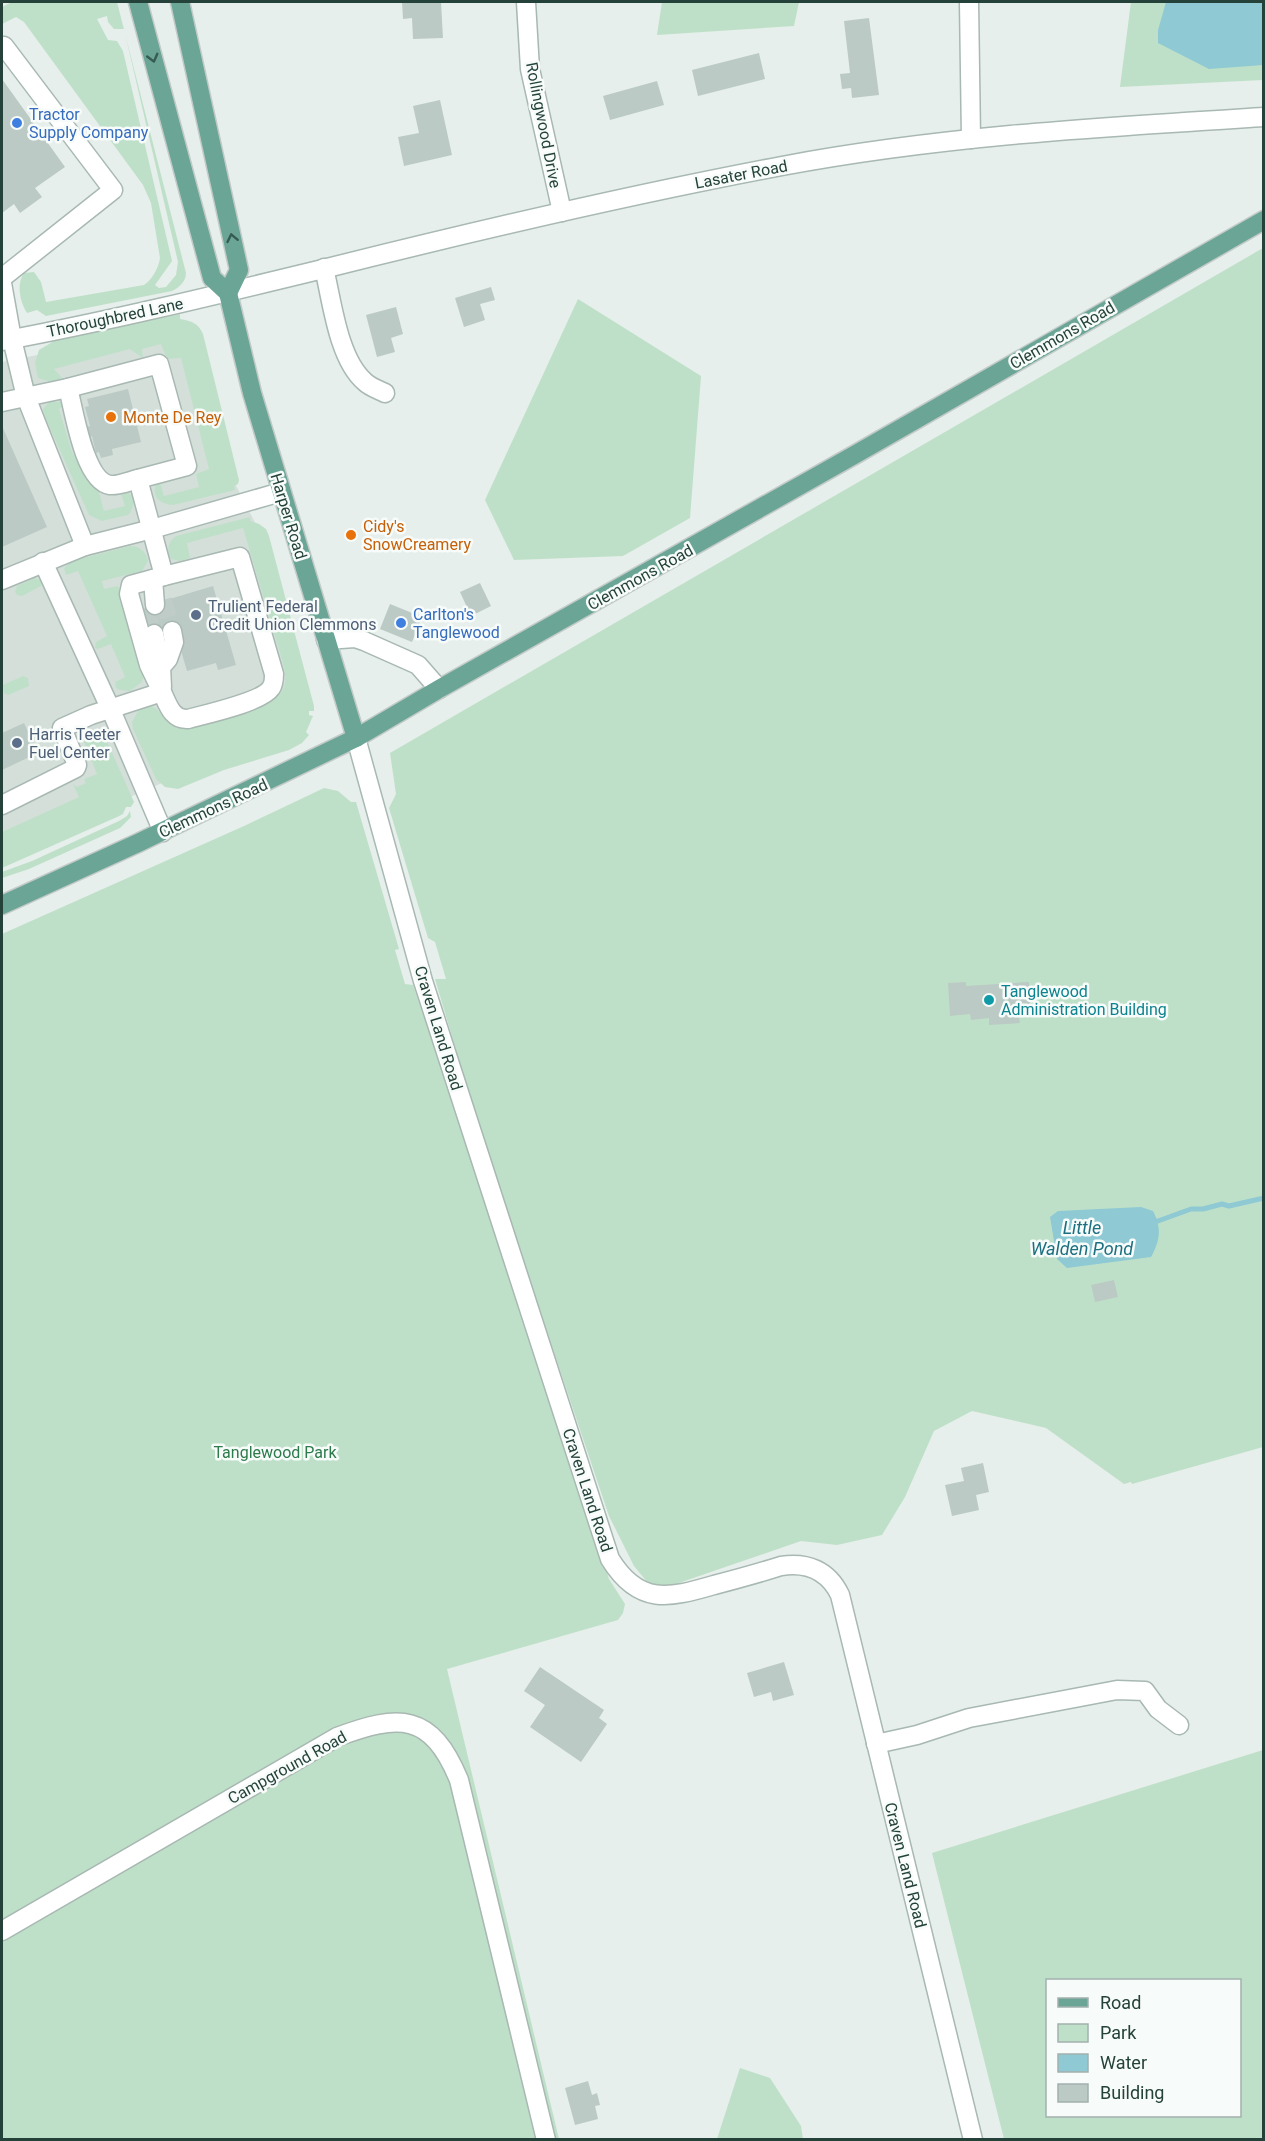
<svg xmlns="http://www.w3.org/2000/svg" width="1265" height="2141" viewBox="0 0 1265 2141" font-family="Roboto,sans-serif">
<rect width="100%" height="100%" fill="#e6efeb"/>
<path fill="#d4dfda" d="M188 325 231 476 263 538 297 724 2 853V362Z"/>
<g fill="#bfe0c8" fill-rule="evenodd">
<path d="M12 2H117L186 273C186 281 180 287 172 291L46 316 37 310 27 313C20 302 16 284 24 273L34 272 41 282 46 302 144 285C152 280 159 267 160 258L151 203 143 185 24 22 16 17 2 24V7ZM107 16 108 22 114 29H124L178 262 176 275 166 287 159 288 155 285 172 261 123 51 117 41 108 40 97 19Z"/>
<path d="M662 2H799L794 26 657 35Z"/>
<path d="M1131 2H1263V80L1120 87Z"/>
<path d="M1263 248V1447L1132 1484 1131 1482 1124 1484 1046 1428 972 1411 934 1431 905 1497 882 1535 837 1545 801 1541 670 1586 648 1583 634 1566 609 1516 481 1135 435 979H446L435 942 428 938 389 808 396 794 390 753Z"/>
<path d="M578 299 701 376 690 518 623 556 514 560 485 500Z"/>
<path d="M180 314V319C192 321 198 323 203 334L239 480 238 484 234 486 235 490 173 505C161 504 151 498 156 484L160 483 164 496 199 487 196 474 209 469 181 358 167 359 161 344 142 349 143 358 130 349 54 369 63 379 51 382 38 378 35 363 39 350 54 341Z"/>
<path d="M49 402H60L65 404 59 409 72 452 88 480 99 492 104 511 125 506 121 494 123 491C136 493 136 507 128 515L102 521 89 515 45 417 43 409Z"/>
<path d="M250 517V521L259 524 266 529 269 536 314 706V711H309V715L313 716 306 732 309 735 302 743 289 750 224 770 178 789 165 787 156 779 133 729 132 722 138 711 151 706C163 710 164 726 179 728 193 731 250 713 264 706 271 702 281 695 284 687 287 679 284 668 282 660L243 528 187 543 190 558 180 561 171 559C166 550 168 542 176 536Z"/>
<path d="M130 546C140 546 146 552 148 561L142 571 102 581 104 589 118 586 144 672 142 682 130 691 120 690 116 688 115 682 125 677 111 644 98 649 95 648 96 642 107 636 78 571 66 575 64 568 72 561Z"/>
<path d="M35 578 42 581 41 586 22 596 17 595 15 592 17 586Z"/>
<path d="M23 676 28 678 29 686 8 695 4 693 3 685Z"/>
<path d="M95 731 105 737 134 802 131 807H126L123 814 117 817 2 868V832L79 797 73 784 77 787 86 783 84 779 97 774 84 742 88 733Z"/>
<path d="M324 788 338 791 351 802H356L399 949 395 950 405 984 413 985 456 1107 579 1480 609 1579 625 1604 623 1613 618 1620 447 1669 559 2139H2V934L244 826Z"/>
<path d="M130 811 131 817 120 828 29 869 2 878V872L32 861 119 821 127 816Z"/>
<path d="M1263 1750V2139H1004L932 1853ZM1048 1980H1240V2116H1048Z"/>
<path d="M740 2068 770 2078 801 2126 803 2139H717Z"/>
</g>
<g fill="#8ec9d4">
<path d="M1166 2H1263V65L1209 69 1158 43V30Z"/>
<path d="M1141 1207 1153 1211C1162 1229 1160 1240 1151 1257L1067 1268 1057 1259 1050 1217 1058 1211Z"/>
</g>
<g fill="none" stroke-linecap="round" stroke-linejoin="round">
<path stroke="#8ec9d4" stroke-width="5" d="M1152 1221H1158L1191 1209H1203L1222 1204 1229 1206 1264 1198"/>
</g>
<g fill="#bbcac4">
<path d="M402 2H441L443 38 413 39 412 18 403 19Z"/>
<path d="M869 18 879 95 852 98 851 88 842 89 840 74 850 73 844 21Z"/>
<path d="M759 53 765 79 698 96 692 70Z"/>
<path d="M2 79 65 167 35 188 42 197 20 213 14 204 2 213Z"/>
<path d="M657 81 664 105 610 120 603 96Z"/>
<path d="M440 100 452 155 404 166 398 137 419 133 413 106Z"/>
<path d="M491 287 495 300 480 304 485 320 464 327 455 298Z"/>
<path d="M396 307 403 334 391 338 395 352 377 357 366 315Z"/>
<path d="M128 389 141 442 112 449 113 455 101 458 99 452 96 453 92 436 90 437 87 427 90 426 85 407 89 406 87 399Z"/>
<path d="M2 426 47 527 2 547Z"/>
<rect x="346" y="531" width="10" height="7"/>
<path d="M480 583 491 606 471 616 460 592Z"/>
<path d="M213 586 236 665 218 670 216 663 187 671 175 630 171 627 141 636 135 613 164 604 163 601Z"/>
<path d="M390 604 422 617 412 642 380 629Z"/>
<path d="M24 723 38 753 2 770V733Z"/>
<path d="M966 982V986L1029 982 1031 1016 1019 1017 1020 1023 989 1025V1018L971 1020 970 1014 950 1016 948 983Z"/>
<path d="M1114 1280 1118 1297 1095 1302 1091 1285Z"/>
<path d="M983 1463 989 1492 976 1495 979 1510 952 1516 945 1485 964 1481 961 1468Z"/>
<path d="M784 1662 794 1695 773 1701 771 1692 754 1697 747 1673Z"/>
<path d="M540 1667 604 1710 599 1718 607 1724 581 1762 530 1727 545 1705 524 1691Z"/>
<path d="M588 2081 592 2095 597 2093 600 2105 595 2106 598 2119 575 2125 565 2088Z"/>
</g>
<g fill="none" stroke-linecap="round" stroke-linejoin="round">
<g stroke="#bfccc8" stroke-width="18" stroke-dasharray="18 9" stroke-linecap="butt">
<path d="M163 600 172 631"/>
<path d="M145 608 154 634"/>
</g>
<g stroke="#a8b8b2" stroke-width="21">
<g id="minor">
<path d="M526 2 530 69 562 212"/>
<path d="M969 2 971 139"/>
<path d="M2 47 4 46 113 190 2 278"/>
<path d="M324 268C332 301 338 359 365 382 370 387 379 390 385 393"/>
<path d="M2 283 12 339 26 397 85 546"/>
<path d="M2 341C109 321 216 295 323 269 475 231 628 195 782 166 941 136 1103 127 1264 117"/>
<path d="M68 388C74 410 84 481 110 485 118 486 130 481 138 479"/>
<path d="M2 402 68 388 159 364 187 466 138 479 164 576 240 557 274 674C274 679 274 684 271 688 262 702 206 714 188 719 172 720 168 705 162 692L91 715 62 728 77 765 76 768 2 805"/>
<path d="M43 562 111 710 163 832"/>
<path d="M153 579 155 605"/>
<path d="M2 580 85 546 152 529 281 492"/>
<path d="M154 634 161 665"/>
<path d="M326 640 355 638 364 641 418 665 439 689"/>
<path d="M162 687 161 667 168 659 174 642 172 631"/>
<path d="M162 692 149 665 129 594 131 585 164 576"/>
<path d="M356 738 423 981 610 1559C639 1606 669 1598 714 1585 737 1579 759 1573 781 1566 807 1562 828 1570 840 1595L973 2140"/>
<path d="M876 1744 917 1735 969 1718 1117 1690 1145 1691 1158 1709 1179 1725"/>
<path d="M2 1931 337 1737C399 1714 431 1712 459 1780L546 2140"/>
</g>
</g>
<g stroke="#c2cac8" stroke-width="21">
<g id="major">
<path d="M138 2 212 278 228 293 252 393 356 738"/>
<path d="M180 2 239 270 228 293"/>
<path d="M2 905 138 843 356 738 439 689 856 454 1264 220"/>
</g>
</g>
<use href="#minor" stroke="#fff" stroke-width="18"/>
<use href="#major" stroke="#6aa596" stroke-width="18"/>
</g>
<defs><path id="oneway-chevron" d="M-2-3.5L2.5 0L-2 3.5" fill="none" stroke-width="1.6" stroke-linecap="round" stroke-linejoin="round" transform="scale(1.5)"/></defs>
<g stroke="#365b51">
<use href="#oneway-chevron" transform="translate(153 58) rotate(75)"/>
<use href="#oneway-chevron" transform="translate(232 238) rotate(-102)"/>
</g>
<g fill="#3f7fe0" stroke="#f7fbf9" stroke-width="2">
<circle cx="17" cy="123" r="6"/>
<circle cx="401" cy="623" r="6"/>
</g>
<g fill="#e8710a" stroke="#f7fbf9" stroke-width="2">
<circle cx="111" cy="417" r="6"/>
<circle cx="351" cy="535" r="6"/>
</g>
<g fill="#5c6f8a" stroke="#f7fbf9" stroke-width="2">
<circle cx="196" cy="615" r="6"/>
<circle cx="17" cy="743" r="6"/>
</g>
<circle fill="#0f9aa8" stroke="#f7fbf9" stroke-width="2" cx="989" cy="1000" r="6"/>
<g text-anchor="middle" stroke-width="5" stroke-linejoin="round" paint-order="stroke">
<g font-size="16" fill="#366cbe" stroke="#f7fbf9" text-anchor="start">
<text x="29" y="120">Tractor<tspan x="29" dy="18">Supply Company</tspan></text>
<text x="413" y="620">Carlton's<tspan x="413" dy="18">Tanglewood</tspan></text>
</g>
<g font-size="16" fill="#24423a" stroke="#f7fbf9">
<text transform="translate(544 125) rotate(79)" y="6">Rollingwood Drive</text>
<text transform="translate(741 174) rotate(-11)" y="6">Lasater Road</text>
<text transform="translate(115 317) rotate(-12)" y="6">Thoroughbred Lane</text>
<text transform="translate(1062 335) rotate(-30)" y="6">Clemmons Road</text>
<text transform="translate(289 516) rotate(73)" y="6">Harper Road</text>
<text transform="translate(640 577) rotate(-29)" y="6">Clemmons Road</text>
<text transform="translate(213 808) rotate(-25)" y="6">Clemmons Road</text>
<text transform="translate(439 1028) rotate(73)" y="6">Craven Land Road</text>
<text transform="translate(588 1490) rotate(72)" y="6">Craven Land Road</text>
<text transform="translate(287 1767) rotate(-29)" y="6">Campground Road</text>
<text transform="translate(906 1865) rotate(76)" y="6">Craven Land Road</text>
</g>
<g font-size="16" fill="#c56008" stroke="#f7fbf9" text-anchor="start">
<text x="123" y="423">Monte De Rey</text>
<text x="363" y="532">Cidy's<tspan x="363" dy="18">SnowCreamery</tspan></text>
</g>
<g font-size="16" fill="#4e5e75" stroke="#f7fbf9" text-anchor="start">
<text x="208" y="612">Trulient Federal<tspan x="208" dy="18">Credit Union Clemmons</tspan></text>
<text x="29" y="740">Harris Teeter<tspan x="29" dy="18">Fuel Center</tspan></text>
</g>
<g font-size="16" fill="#0d838f" stroke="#f7fbf9" text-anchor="start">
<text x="1001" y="997">Tanglewood<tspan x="1001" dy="18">Administration Building</tspan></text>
</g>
<g font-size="16" fill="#2d7a4b" stroke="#f7fbf9">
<text x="275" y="1458">Tanglewood Park</text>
</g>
<g font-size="18" font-style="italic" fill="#1c6f80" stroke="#f7fbf9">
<text x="1082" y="1234">Little<tspan x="1082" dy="21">Walden Pond</tspan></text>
</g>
</g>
<rect width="1265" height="2141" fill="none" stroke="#24423a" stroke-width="6"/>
<rect x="1046" y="1979" width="195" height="138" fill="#f7fbf9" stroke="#a3b1ad" stroke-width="1.5"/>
<rect x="1058" y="1998" width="30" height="9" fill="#6aa596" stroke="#a3b1ad" stroke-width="1.5"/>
<text x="1100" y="2009" font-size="18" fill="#24423a">Road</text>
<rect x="1058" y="2024" width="30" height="18" fill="#bfe0c8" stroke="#a3b1ad" stroke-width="1.5"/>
<text x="1100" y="2039" font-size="18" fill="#24423a">Park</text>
<rect x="1058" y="2054" width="30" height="18" fill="#8ec9d4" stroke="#a3b1ad" stroke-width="1.5"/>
<text x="1100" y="2069" font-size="18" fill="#24423a">Water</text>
<rect x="1058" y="2084" width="30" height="18" fill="#bbcac4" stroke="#a3b1ad" stroke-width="1.5"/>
<text x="1100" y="2099" font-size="18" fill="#24423a">Building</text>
</svg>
